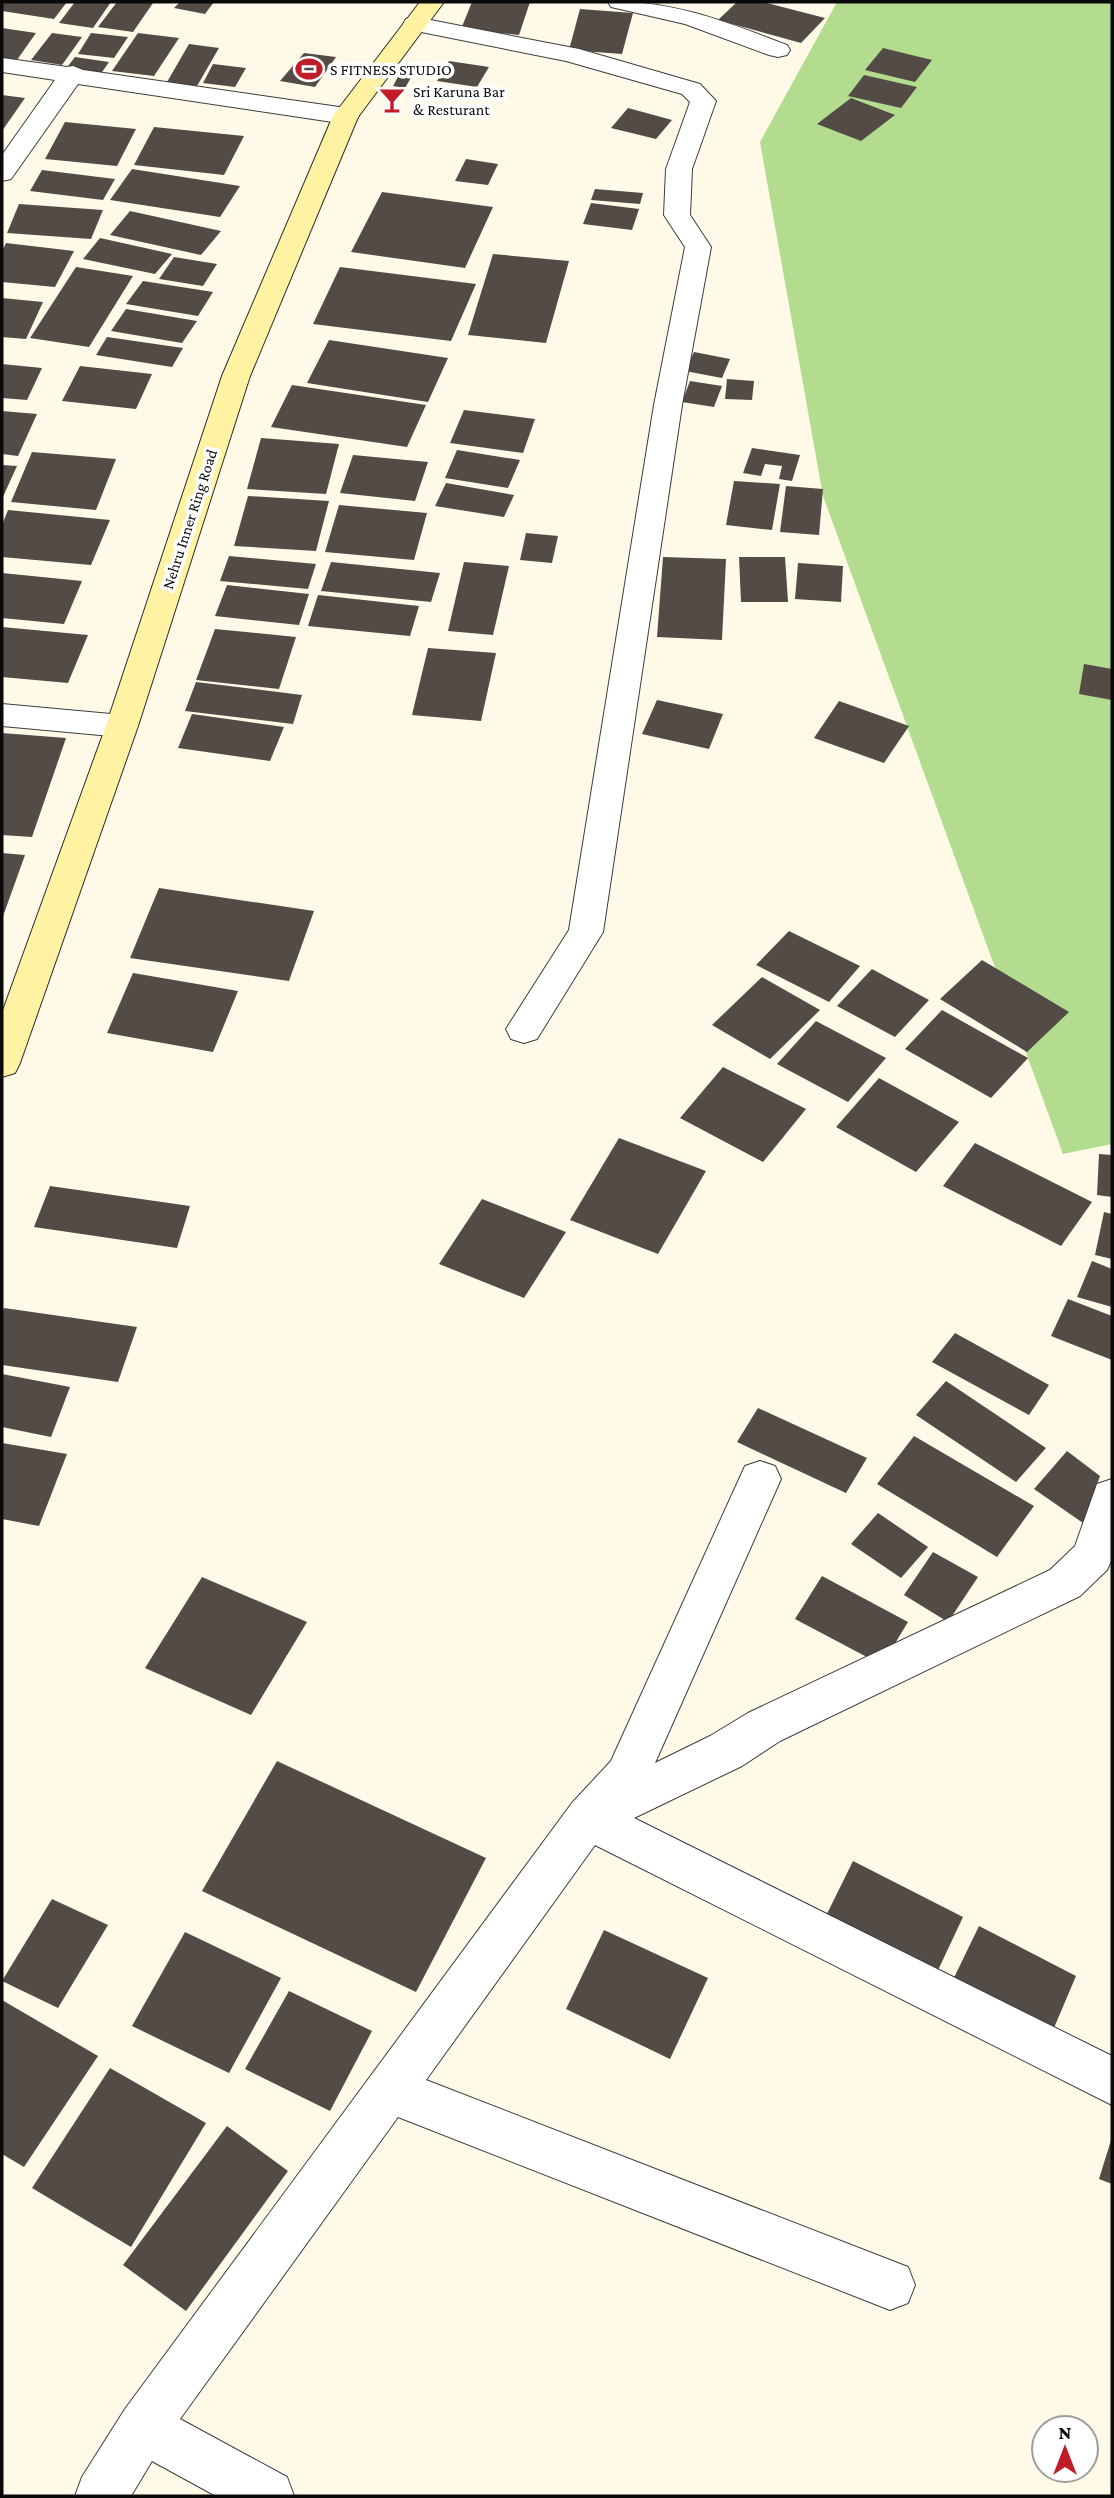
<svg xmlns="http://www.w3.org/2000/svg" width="1114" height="2498" viewBox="0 0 1114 2498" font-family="'Crimson Pro',serif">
<rect width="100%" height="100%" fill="#fffae8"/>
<path fill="#b3dc8f" d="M837 2H1112V1144L1063 1154 823 496 760 142Z"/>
<g fill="#534b46">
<path d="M2 2H67L54 19 2 11Z"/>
<path d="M75 2H111L93 28 59 23Z"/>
<path d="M117 2H142L153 3 133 32 98 27Z"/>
<path d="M180 2H214L205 14 174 8Z"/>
<path d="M472 2H530L519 35 461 29Z"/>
<path d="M737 2H763L825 18 801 43 718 20Z"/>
<path d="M580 9 633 13 622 54 569 50Z"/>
<path d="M2 28 36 33 17 60 2 58Z"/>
<path d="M52 33 82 37 62 65 31 60Z"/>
<path d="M91 33 128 37 114 58 78 54Z"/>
<path d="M138 33 179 38 154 76 112 71Z"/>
<path d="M189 44 219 48 197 86 167 82Z"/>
<path d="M883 48 932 60 915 82 865 70Z"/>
<path d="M304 53 336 57 315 87 280 81Z"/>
<path d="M75 57 109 62 100 75 65 70Z"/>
<path d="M449 61 489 67 477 87 437 81Z"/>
<path d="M213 64 246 68 235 87 203 83Z"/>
<path d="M400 73 412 76 405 88 393 86Z"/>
<path d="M864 75 917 87 901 108 848 96Z"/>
<path d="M2 95 25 98 2 131Z"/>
<path d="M851 98 895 115 861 141 817 124Z"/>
<path d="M628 108 672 120 656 139 611 128Z"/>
<path d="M65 122 136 129 117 166 45 159Z"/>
<path d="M154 127 244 136 224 175 134 165Z"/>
<path d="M466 159 498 164 488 185 455 181Z"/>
<path d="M132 169 240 186 220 217 110 200Z"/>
<path d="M42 170 115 179 103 200 30 191Z"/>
<path d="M595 189 643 193 640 204 591 200Z"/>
<path d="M382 192 493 207 465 268 351 252Z"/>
<path d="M591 203 639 209 632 230 583 224Z"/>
<path d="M19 204 103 210 91 239 7 233Z"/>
<path d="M130 211 221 231 201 255 110 235Z"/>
<path d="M100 238 172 254 155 274 83 259Z"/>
<path d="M6 243 74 251 55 287 2 282V251Z"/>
<path d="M493 254 569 261 546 343 468 335Z"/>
<path d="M174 257 217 264 203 286 159 279Z"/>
<path d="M76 267 133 276 89 347 30 338Z"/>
<path d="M340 267 476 284 451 341 313 324Z"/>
<path d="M143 281 213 292 198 316 126 304Z"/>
<path d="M2 298 43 302 26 339 2 337Z"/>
<path d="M126 309 197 321 182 343 111 331Z"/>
<path d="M107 337 183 348 172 367 96 355Z"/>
<path d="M329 340 448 358 428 402 307 383Z"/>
<path d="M694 352 730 359 722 378 685 371Z"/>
<path d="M2 364 42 368 27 400 2 398Z"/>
<path d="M80 366 152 374 136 409 62 401Z"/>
<path d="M727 379 754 381 752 400 725 399Z"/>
<path d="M690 381 722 386 714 407 682 402Z"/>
<path d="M292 385 426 405 407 447 271 427Z"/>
<path d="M464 410 535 419 523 453 450 443Z"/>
<path d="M2 411 37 414 18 456 2 454Z"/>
<path d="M261 438 339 444 326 494 247 489Z"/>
<path d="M752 448 800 455 792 481 779 479 782 466 765 464 761 476 743 473Z"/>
<path d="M457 450 520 460 508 488 445 478Z"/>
<path d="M32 452 116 459 96 510 11 502Z"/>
<path d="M353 455 428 462 415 501 340 493Z"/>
<path d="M2 465 17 466 2 499Z"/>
<path d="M734 481 780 484 772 530 726 525Z"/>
<path d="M446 483 514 495 504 517 435 506Z"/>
<path d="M786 486 823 489 819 535 780 532Z"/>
<path d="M248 496 329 501 316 551 234 546Z"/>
<path d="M339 505 427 513 414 560 325 552Z"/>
<path d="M8 510 110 520 91 565 2 557V525Z"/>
<path d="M526 533 558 536 552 563 520 560Z"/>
<path d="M229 556 316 564 308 589 220 581Z"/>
<path d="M663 557 726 559 722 640 657 637Z"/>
<path d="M739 557H785L788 602H741Z"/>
<path d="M331 562 440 573 431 602 321 591Z"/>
<path d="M464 562 509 566 493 635 448 631Z"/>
<path d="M798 563 843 566 841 602 795 599Z"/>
<path d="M2 573 82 581 64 624 2 618Z"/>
<path d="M227 585 309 594 299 625 215 616Z"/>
<path d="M318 595 419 606 410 636 308 626Z"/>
<path d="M2 627 88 635 68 683 2 677Z"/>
<path d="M215 629 296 637 279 689 196 680Z"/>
<path d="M428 648 496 653 481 721 412 715Z"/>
<path d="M1084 664 1112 669V700L1079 694Z"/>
<path d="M196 682 302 695 293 724 185 711Z"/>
<path d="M657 700 723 714 709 749 642 734Z"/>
<path d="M839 701 909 726 884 763 814 738Z"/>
<path d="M192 714 284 727 270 761 178 748Z"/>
<path d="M2 733 66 738 32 837 2 835Z"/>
<path d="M2 853 25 855 2 919Z"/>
<path d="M159 888 314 911 289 981 130 958Z"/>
<path d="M789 931 860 966 829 1002 756 965Z"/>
<path d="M982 960 1069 1012 1027 1052 940 999Z"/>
<path d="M872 969 929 1000 895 1037 837 1006Z"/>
<path d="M133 973 238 991 213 1052 107 1033Z"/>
<path d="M762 977 820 1010 770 1059 712 1025Z"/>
<path d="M942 1010 1028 1058 991 1098 905 1049Z"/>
<path d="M816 1021 886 1058 848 1102 777 1064Z"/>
<path d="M723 1067 806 1109 763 1162 680 1118Z"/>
<path d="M879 1078 959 1122 916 1172 836 1127Z"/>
<path d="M619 1138 706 1171 658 1254 570 1220Z"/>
<path d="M975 1143 1092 1202 1061 1246 943 1186Z"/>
<path d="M1099 1154 1112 1155V1197L1097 1195Z"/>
<path d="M50 1186 190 1206 177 1248 34 1227Z"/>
<path d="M482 1199 566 1232 524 1298 439 1264Z"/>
<path d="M1104 1212 1112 1214V1259L1095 1255Z"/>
<path d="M1092 1261 1112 1269V1307L1077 1297Z"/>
<path d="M1068 1299 1112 1316V1360L1051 1336Z"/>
<path d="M4 1308 137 1327 118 1382 2 1365V1314Z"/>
<path d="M955 1333 1049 1385 1029 1415 932 1362Z"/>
<path d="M2 1374 70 1387 51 1437 2 1427Z"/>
<path d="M946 1381 1046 1448 1016 1482 916 1415Z"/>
<path d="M758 1408 867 1458 846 1493 737 1442Z"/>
<path d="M914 1436 1034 1506 997 1557 877 1484Z"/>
<path d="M2 1443 67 1454 39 1526 2 1519Z"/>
<path d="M1067 1451 1100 1476 1083 1523 1034 1489Z"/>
<path d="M878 1513 928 1547 901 1578 851 1544Z"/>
<path d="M933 1552 978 1577 948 1622 904 1595Z"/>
<path d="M822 1576 908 1622 882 1665 795 1619Z"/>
<path d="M202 1577 307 1622 251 1715 145 1668Z"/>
<path d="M277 1761 486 1858 416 1992 202 1891Z"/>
<path d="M853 1861 963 1917 932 1983 821 1926Z"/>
<path d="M52 1899 108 1925 58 2008 2 1981Z"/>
<path d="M979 1926 1076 1976 1048 2042 948 1990Z"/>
<path d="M604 1930 708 1978 670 2059 566 2009Z"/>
<path d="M185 1932 281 1978 229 2073 132 2026Z"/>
<path d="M289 1991 372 2031 330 2111 245 2069Z"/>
<path d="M2 2000 98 2056 24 2167 2 2154Z"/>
<path d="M110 2068 206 2123 131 2247 32 2188Z"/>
<path d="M227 2126 288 2171 186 2311 123 2265Z"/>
<path d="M1112 2137V2184L1099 2179Z"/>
</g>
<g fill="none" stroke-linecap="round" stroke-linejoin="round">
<g stroke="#3d3d3d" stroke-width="2">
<g id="street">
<path d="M608 2C673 0 726 22 787 45L790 50 787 55 778 57 769 55 685 24 611 7Z"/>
<path d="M415 17 579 49 700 84 716 101 692 169 690 215 711 247 682 405 603 932 537 1039 524 1043 511 1039 506 1029 569 930 654 405 685 247 664 215 666 169 690 102 682 94 566 61 406 29 403 24 406 19Z"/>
<path d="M2 58 67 67 73 66 83 70 346 108 355 111 359 116 355 121 346 124 78 84 11 179 2 181V155L55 80 2 72Z"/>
<path d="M2 704 122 715 133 718 138 726 133 734 122 737 2 726Z"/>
<path d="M760 1461 775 1466 781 1479 655 1763 710 1736 748 1713 1050 1570 1075 1546 1097 1484 1112 1479V1559L1107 1570 1080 1596 780 1741 742 1766 634 1818 1112 2056V2105L595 1845 426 2080 908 2267 915 2285 908 2303 890 2310 398 2117 180 2419 287 2477 294 2496H216L152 2461 131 2496H75L82 2477 125 2409 572 1803 611 1761 745 1466Z"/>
</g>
</g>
<g stroke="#2c2c2c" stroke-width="2">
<path id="secondary" d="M420 2H444L358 117 250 376 138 726 20 1063 15 1073 2 1077V1013L106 726 222 376 333 116Z"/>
</g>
<use href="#street" fill="#fff" fill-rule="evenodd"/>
<use href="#secondary" fill="#fff3a3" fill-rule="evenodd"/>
</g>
<defs>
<g id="stadium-bare" transform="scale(2.1)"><path d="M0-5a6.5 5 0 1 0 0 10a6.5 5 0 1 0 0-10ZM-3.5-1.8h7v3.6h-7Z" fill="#c01d28" stroke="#fff" stroke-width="2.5" paint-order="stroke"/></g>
<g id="bar-bare" transform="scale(2.1)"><path d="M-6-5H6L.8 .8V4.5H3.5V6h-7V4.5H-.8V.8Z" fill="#c01d28" stroke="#fff" stroke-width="2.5" paint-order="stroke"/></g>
</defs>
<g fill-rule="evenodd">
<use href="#stadium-bare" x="309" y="69"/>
<use href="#bar-bare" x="392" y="100"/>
</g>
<g text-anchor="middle" stroke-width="7" stroke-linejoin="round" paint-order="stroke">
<g font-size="16" fill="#0a0a0a" stroke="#fff" text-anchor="start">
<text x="330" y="75">S FITNESS STUDIO</text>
<text x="413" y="97">Sri Karuna Bar<tspan x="413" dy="18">&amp; Resturant</tspan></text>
</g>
<g font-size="16" fill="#0a0a0a" stroke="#fff">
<text transform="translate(189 519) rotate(-72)" y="6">Nehru Inner Ring Road</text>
</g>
</g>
<rect width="1114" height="2498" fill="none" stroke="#0a0a0a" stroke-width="7"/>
<g transform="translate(1065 2449)"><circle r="33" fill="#ffffff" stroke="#9d9d9d" stroke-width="2"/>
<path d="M0-5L12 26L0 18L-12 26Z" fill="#c01d28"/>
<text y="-10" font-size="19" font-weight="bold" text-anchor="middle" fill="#0a0a0a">N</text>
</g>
</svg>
